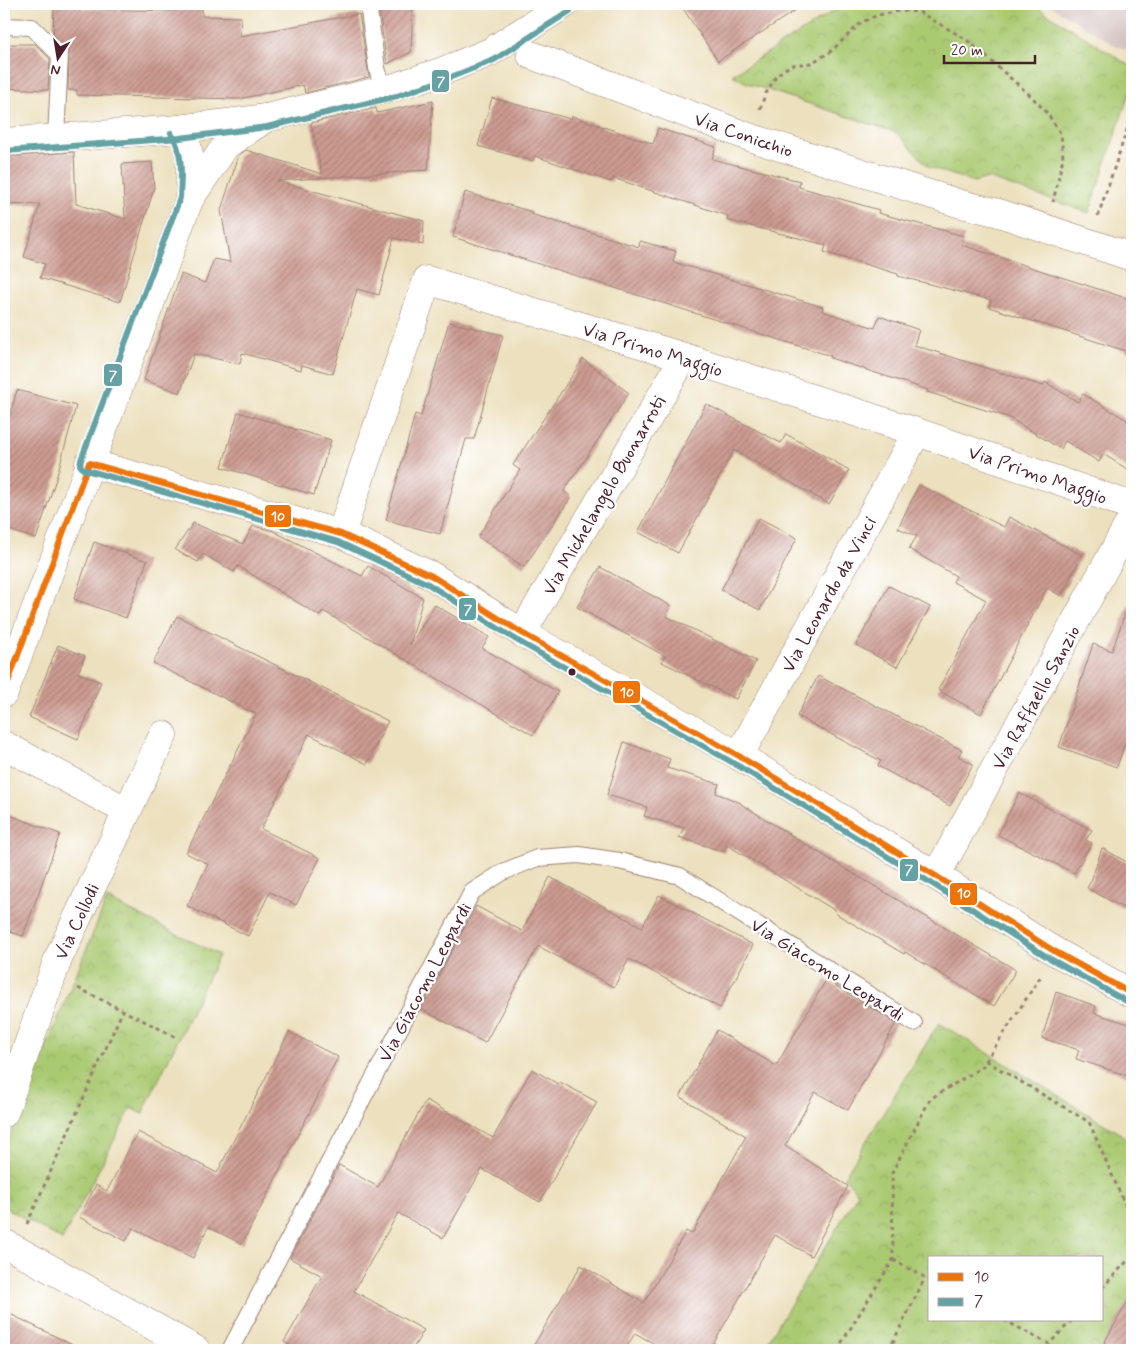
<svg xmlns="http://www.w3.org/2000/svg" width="1136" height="1354" viewBox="0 0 1136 1354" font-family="Mynerve,sans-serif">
<defs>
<pattern id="park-crowns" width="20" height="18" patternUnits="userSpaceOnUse" patternTransform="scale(1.25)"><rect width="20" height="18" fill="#aaca72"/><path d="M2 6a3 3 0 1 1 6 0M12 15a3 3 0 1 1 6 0" fill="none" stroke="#94ad63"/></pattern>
<pattern id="building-hatch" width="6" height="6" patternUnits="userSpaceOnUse" patternTransform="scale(1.25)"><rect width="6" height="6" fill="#cc9b91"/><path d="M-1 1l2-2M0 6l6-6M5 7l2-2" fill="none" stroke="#a87e77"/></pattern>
</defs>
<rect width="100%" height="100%" fill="#fff"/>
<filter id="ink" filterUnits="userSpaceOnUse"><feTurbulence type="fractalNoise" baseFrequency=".02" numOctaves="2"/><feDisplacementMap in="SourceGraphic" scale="10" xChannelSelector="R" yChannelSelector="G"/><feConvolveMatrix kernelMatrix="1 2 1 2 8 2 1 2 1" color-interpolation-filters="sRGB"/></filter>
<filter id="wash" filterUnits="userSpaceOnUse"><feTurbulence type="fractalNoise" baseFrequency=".0096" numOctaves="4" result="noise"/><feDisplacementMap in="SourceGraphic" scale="20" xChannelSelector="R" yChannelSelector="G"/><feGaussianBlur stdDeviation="1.12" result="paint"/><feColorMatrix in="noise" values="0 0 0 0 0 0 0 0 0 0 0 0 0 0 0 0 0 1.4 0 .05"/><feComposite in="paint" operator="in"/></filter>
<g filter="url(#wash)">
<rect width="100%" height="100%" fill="#ece0be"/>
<path fill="#d0c0bc" d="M1048 4H1132V51L1116 46Z"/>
<g fill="url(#park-crowns)" stroke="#7a744e" fill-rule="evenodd">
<path d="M845 4H1032L1132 67V85L1089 213 988 178 974 182 929 167 897 133 747 83 732 75Z"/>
<path d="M107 899 219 955 142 1114 131 1108 62 1240 4 1207V1150Z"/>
<path d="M939 1023 1132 1141V1296L1100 1350H763L858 1193 844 1177ZM930 1258H1102V1320H930Z"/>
</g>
<g id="blocks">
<g fill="url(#building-hatch)">
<path d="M54 4H83V9L175 11V4H202V16L241 17 240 36 359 14 369 77 305 93 303 85 239 99 77 95V90H68L69 51 53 34Z"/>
<path d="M386 4H413L411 52 387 64 379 10 386 9Z"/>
<path d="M680 4H805L718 61Z"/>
<path d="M4 44H35L50 59 48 90 4 88Z"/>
<path d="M492 98 571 119 572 116 653 144 658 128 716 147 712 159 800 181 799 187 879 210 878 213 964 236 962 245 1132 300V353L989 307 991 300 898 276V274L824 252 826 245 727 220 728 216 613 178 611 182 535 156 533 161 478 146Z"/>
<path d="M433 101 428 170 277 181 424 221 423 245 394 238 379 295 357 289 333 374 302 365 301 370 242 353 240 364 194 354 180 393 144 380 181 274 205 283 214 259 230 262 221 210 239 155 246 150 322 174 311 123 376 108 377 113Z"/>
<path d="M74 152 76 204 125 219 122 164 152 162 154 188 120 302 40 278 45 264 24 257 40 204 6 205 4 157Z"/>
<path d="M465 192 532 212 531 214 639 247 640 241 676 251 673 262 823 307 822 311 875 328 879 316 919 330 914 345 1043 386 1045 382 1078 402 1083 394 1132 423V472L1103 454 1099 462 1065 441 1061 449 1008 417 927 392 928 390 830 358 831 356 453 237Z"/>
<path d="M449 322 503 335 474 439H466L440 534 386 520 415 414 421 416Z"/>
<path d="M583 359 629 393 564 491 571 497 524 567 478 537 520 470 513 465Z"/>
<path d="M17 390 76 406 56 479 36 539 4 528V436Z"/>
<path d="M706 404 781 443 786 434 849 470 829 504 734 450 678 553 638 532Z"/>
<path d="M238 412 331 440 314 495 222 467Z"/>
<path d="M919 485 1004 527 1009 517 1082 555 1061 596 1047 588 981 714 938 690 986 600 953 582 956 576 909 549 917 536 898 528Z"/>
<path d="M759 518 797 538 760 610 721 590Z"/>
<path d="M193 523 243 544 253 526 273 531 362 576 368 566 423 598 410 645 435 605 489 637 482 648 558 692 533 735 323 611 320 616 238 566 234 572 203 554 198 562 175 550Z"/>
<path d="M94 542 147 561 126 618 74 599Z"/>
<path d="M600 567 671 606 666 616 756 661 736 699 662 662 665 656 577 607Z"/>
<path d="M889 586 930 607 897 667 856 645Z"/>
<path d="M1128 605H1132V721L1117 767 1059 747 1093 644 1112 651Z"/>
<path d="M177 616 388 721 367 764 309 734 261 829 320 858 296 905 270 892 248 936 187 906 208 864 186 853 256 714 153 663Z"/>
<path d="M58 645 85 656 78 673 101 682 78 739 29 717Z"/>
<path d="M818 676 962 750 958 756 973 764 950 806 878 766 881 761 797 716Z"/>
<path d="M624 742 670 759 667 768 719 784 716 793 741 803V804L834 862 1016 970 994 1006 905 952 904 954 835 913 836 911 727 845 724 852 679 837 684 828 644 816 647 807 607 795Z"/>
<path d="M1019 793 1092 830 1086 840 1092 843 1074 873 998 835Z"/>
<path d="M4 813 60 834 23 936 4 930Z"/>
<path d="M1102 848 1132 865V913L1087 888 1091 881Z"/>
<path d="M550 877 642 927 659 895 753 945 720 1008 629 959 614 987 538 946 485 1043 421 1009 476 906 522 931Z"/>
<path d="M826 980 896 1023 848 1110 815 1092 785 1146 848 1186 811 1256 775 1235 710 1350H665L635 1333 625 1350H531L581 1265 644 1303 686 1231 692 1234 746 1136 680 1097 717 1030 776 1066Z"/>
<path d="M1056 992 1096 1006 1094 1013 1132 1025V1077L1076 1059 1079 1050 1042 1038Z"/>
<path d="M289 1032 338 1057 242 1244 208 1227 193 1258 133 1228 126 1241 79 1217 96 1185 107 1191 138 1132 217 1173Z"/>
<path d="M532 1069 558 1084 560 1082 597 1102 540 1202 482 1169 443 1238 398 1213 354 1291 424 1330 412 1350H299L284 1342 322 1276 290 1258 339 1165 378 1187 426 1100 493 1138Z"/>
<path d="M1132 1294V1350H1100Z"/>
<path d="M4 1311 83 1350H4Z"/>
</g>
</g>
</g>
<g filter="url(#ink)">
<use href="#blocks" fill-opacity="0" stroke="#9b8074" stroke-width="1"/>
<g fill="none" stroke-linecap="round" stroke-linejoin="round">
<g stroke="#9b8074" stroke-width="18">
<g id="lane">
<path d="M368 4 377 68 383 90"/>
<path d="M4 26 32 27 60 55 56 138"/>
<path d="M230 1350 472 892 503 872 537 858 579 855 619 861 680 876 914 1023"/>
</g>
</g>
<g stroke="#9b8074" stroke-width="29">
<g id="street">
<path d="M531 55 749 137 961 204 999 213 1132 257"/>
<path d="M179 129C194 150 190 175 189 200"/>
<path d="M89 463 341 534 432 576 522 633 739 756 936 876 1054 951 1132 994"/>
<path d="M341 534 427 280 684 357 917 432 1132 506"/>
<path d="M522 633 684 357"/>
<path d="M4 693 189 200 226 145 266 118"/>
<path d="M4 745 127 811"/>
<path d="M739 756 917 432"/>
<path d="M936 876 1132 518"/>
<path d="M4 1113 58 959 163 735"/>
<path d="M4 1243 196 1350"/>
</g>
</g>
<g stroke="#9b8074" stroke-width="29">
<path id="secondary" d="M4 142 179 129 266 118 395 87 443 71 490 52 565 4"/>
</g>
<g stroke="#9b8074" stroke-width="3" stroke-dasharray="4 4" stroke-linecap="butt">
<path d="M760 109 765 95 777 75 791 65 811 63 829 53 862 22 878 15 900 11 919 12 967 40 1032 97 1047 113 1061 134 1063 158 1053 202"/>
<path d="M1098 216 1132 115"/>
<path d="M78 988 176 1037"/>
<path d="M986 1061 1089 1122 1132 1221"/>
<path d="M27 1224 123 1010"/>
<path d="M893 1260 930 1280"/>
<path d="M1102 1288 1132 1256"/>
<path d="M1004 1320 1049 1344 1072 1320"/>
<path d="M837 1350 893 1260 892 1173 930 1099 982 1067 1041 976"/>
<path d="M889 1350 925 1278"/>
</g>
<use href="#lane" stroke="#fff" stroke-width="16"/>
<use href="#street" stroke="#fff" stroke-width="28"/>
<use href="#secondary" stroke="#fff" stroke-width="28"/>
<g stroke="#fff" stroke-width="10">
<g id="bus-1">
<path d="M89 463 341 534 432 576 522 633 739 756 936 876 1054 951 1132 994"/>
<path d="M4 693 89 463"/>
</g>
</g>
<g stroke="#fff" stroke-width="10">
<g id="bus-2">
<path d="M171 133C184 154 181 175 180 198L81 460 80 465 83 469 338 542 428 584 518 641 735 764 931 883 1049 958 1128 1002"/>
<path d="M5 151 180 138 267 127 397 96 446 79 494 60 570 11"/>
</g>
</g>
<use href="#bus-1" stroke="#ed7408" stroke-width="6"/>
<use href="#bus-2" stroke="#65a2a3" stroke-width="6"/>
</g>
</g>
<circle fill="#4a1f2b" stroke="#fff" stroke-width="2" cx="572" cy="672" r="4.5"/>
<g text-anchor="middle" stroke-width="4.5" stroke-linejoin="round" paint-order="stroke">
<g font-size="19" fill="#4a1f2b" stroke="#fff">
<text transform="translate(744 134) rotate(19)" y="7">Via Conicchio</text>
<text transform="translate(653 349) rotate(17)" y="7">Via Primo Maggio</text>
<text transform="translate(1038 474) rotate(19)" y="7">Via Primo Maggio</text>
<text transform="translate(603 495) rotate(-60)" y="7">Via Michelangelo Buonarroti</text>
<text transform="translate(828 594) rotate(-61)" y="7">Via Leonardo da Vinci</text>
<text transform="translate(1035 697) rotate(-61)" y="7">Via Raffaello Sanzio</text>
<text transform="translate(76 921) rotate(-65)" y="7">Via Collodi</text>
<text transform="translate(828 969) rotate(32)" y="7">Via Giacomo Leopardi</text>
<text transform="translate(424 982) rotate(-62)" y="7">Via Giacomo Leopardi</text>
</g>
</g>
<g stroke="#fff" stroke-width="2">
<rect x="431" y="69" width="19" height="24" rx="5" fill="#65a2a3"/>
<rect x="103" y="363" width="20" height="24" rx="5" fill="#65a2a3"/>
<rect x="264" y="504" width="28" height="24" rx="5" fill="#ed7408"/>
<rect x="458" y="597" width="19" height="24" rx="5" fill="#65a2a3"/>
<rect x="612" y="680" width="29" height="24" rx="5" fill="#ed7408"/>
<rect x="899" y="858" width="20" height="24" rx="5" fill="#65a2a3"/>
<rect x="949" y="882" width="29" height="24" rx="5" fill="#ed7408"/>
</g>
<g font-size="14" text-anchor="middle" font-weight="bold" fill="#fff">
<text x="441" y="86">7</text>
<text x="113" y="380">7</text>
<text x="278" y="521">10</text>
<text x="468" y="614">7</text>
<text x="627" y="697">10</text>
<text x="909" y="874">7</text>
<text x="964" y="898">10</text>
</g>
<rect width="1136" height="1354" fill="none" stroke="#fff" stroke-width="20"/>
<rect x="928" y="1256" width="175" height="65" fill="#ffffff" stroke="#b7a5aa"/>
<rect x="938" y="1273" width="25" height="8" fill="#ed7408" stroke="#b7a5aa"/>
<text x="974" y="1282" font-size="15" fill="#4a1f2b">10</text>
<rect x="938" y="1298" width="25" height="8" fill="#65a2a3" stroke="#b7a5aa"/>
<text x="974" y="1306" font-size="15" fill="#4a1f2b">7</text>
<g transform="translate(58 58) rotate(192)" stroke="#ffffff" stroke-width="4" paint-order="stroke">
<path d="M0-4L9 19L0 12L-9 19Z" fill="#4a1f2b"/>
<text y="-8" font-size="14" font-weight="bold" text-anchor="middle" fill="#4a1f2b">N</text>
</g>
<path d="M944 55v8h91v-8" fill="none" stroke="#4a1f2b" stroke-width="2.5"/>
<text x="951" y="55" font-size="15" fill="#4a1f2b" stroke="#ffffff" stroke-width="4" paint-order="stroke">20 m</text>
</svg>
